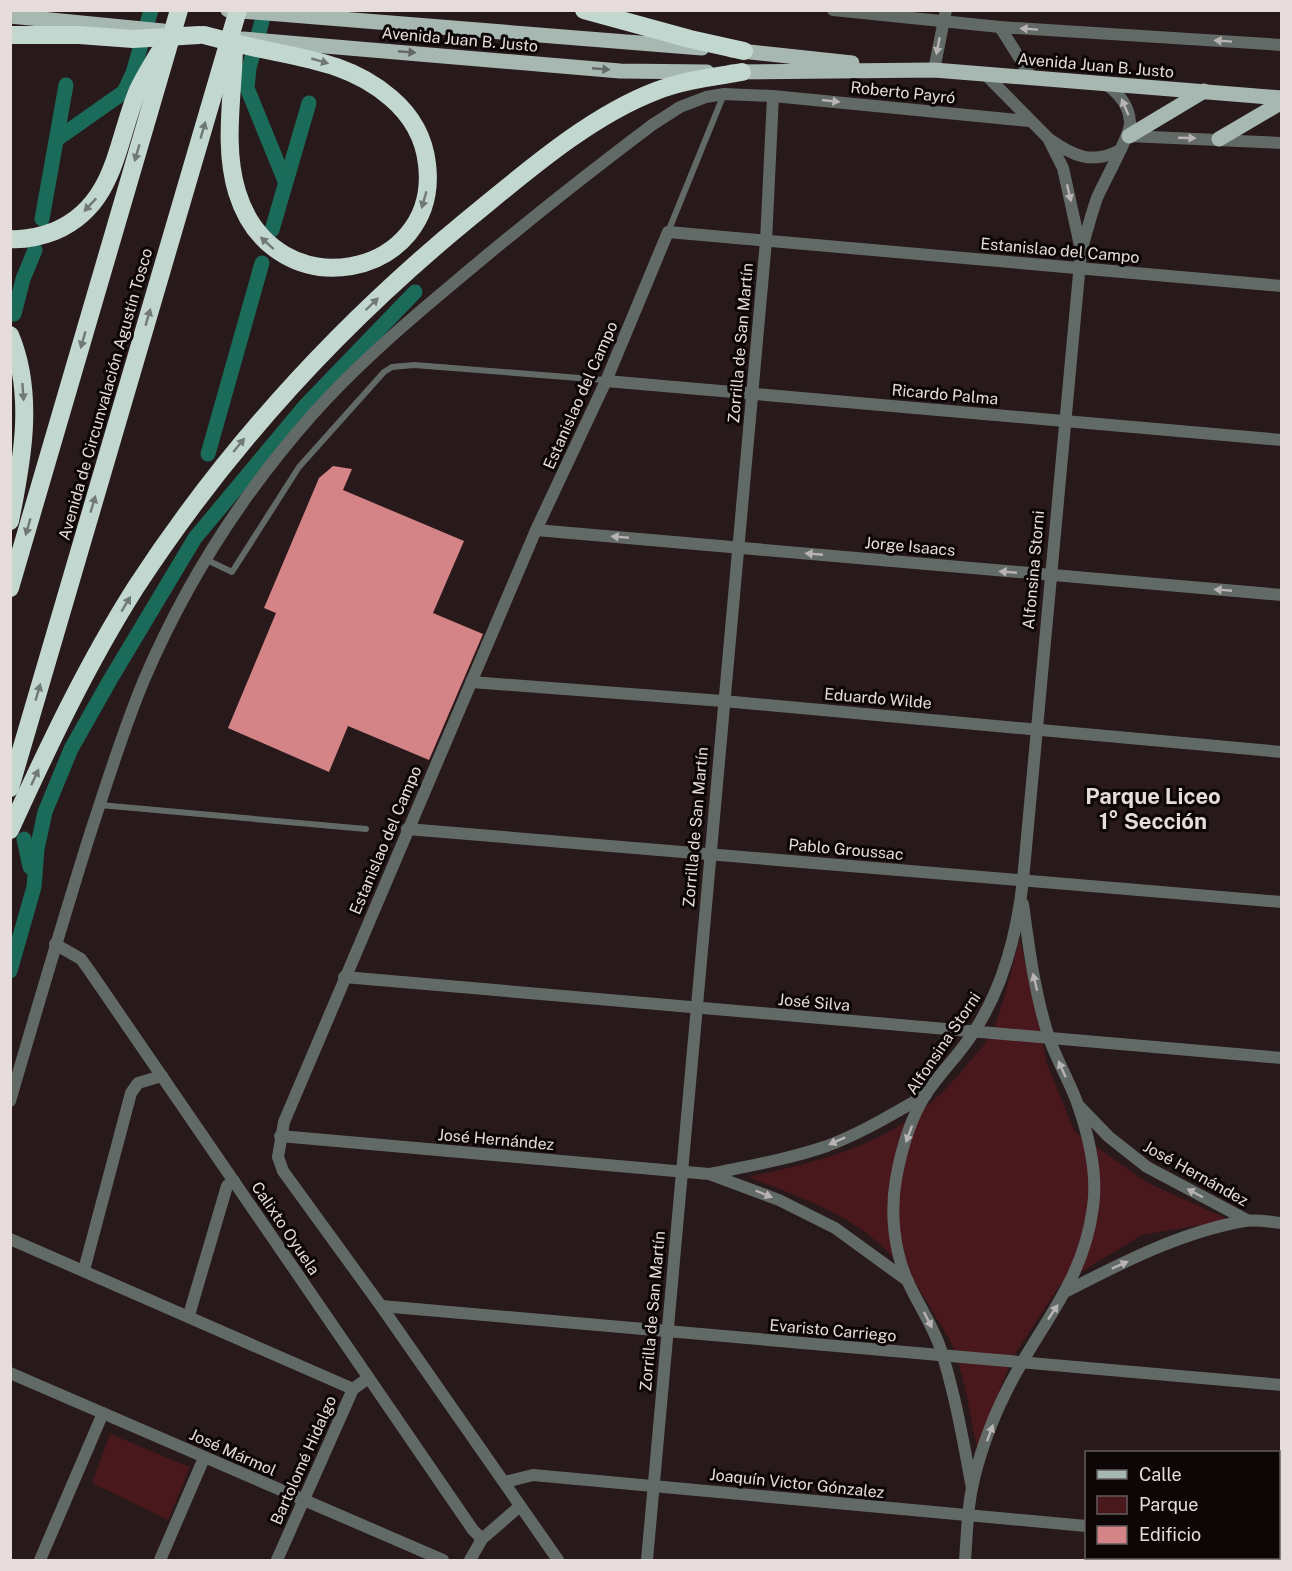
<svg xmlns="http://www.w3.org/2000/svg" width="1292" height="1571" viewBox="0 0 1292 1571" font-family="'Public Sans',sans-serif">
<rect width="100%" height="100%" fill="#28191a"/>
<g fill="#48181d">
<path d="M1020 939 1047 1064 1075 1132 1148 1183 1230 1220 1142 1235 1060 1285 1012 1359 977 1448C970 1417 966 1381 954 1350 950 1338 941 1326 934 1314 888 1230 834 1209 748 1177 836 1158 907 1140 966 1066 974 1055 988 1043 993 1030 1005 1001 1011 969 1020 939Z"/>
<path d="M110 1434 190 1467 168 1520 92 1483Z"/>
</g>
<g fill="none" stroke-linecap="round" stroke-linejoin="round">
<g stroke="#1a6b59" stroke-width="15">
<path d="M265 10 249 68 247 88 285 181"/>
<path d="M57 139 124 92 133 73 151 10"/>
<path d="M42 219 66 85"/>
<path d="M272 230 309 103"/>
<path d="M14 314 23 279 35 250"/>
<path d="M208 454 262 263"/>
<path d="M24 839 30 867"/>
<path d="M10 971 34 887 37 849 45 812 71 749 110 680 195 538 305 406 415 292"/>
</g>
</g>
<path fill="#d48386" d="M333 466 352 469 343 490 464 541 433 613 483 634 429 760 348 726 329 772 228 728 276 613 264 608 319 478Z"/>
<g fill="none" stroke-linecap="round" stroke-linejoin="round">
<g stroke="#626a67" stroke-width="6">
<path d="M668 232 724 94"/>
<path d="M207 560 232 572 299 467 384 372 392 367 414 365 605 380"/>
<path d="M100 805 366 829"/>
</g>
<g stroke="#626a67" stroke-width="12">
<path d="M833 10 1000 27 1282 45"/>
<path d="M1000 27 1032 78"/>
<path d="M934 70 946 10"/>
<path d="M1129 136 1282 143"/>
<path d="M606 381 1282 440"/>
<path d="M536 530 1282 595"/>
<path d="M471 682 723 701 1282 752"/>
<path d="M407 829 1282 902"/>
<path d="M55 944 81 959 89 970 473 1530 482 1539"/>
<path d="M344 977 1282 1058"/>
<path d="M10 1101C36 1012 62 923 90 834 107 783 123 730 144 680 185 584 243 493 312 415 354 368 401 327 449 287 515 231 583 177 652 125L680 107 706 97 724 94 773 96 1029 121"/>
<path d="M1078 1105 1109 1137 1147 1167 1247 1220"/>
<path d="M280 1136 709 1174 779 1200 835 1228 908 1281"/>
<path d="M710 1174C749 1166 789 1159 827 1146 862 1133 894 1113 926 1095"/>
<path d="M10 1239 353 1389"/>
<path d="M84 1270 131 1093 138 1083 162 1076"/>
<path d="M1067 1291C1123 1262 1182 1232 1244 1221 1256 1219 1270 1222 1282 1223"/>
<path d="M381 1306 1282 1385"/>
<path d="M189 1315 227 1186 234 1181"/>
<path d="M10 1373 443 1560"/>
<path d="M505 1482 533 1475 1086 1526"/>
<path d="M1278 1552 1282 1520"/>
<path d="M40 1560 103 1413"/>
<path d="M160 1560 204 1458"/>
<path d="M277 1560 353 1389 367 1379"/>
<path d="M470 1560 482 1539 520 1506"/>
<path d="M558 1560 381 1306 283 1171 278 1157 284 1122 536 530 606 381 668 232 1282 286"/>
<path d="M647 1560 766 241 773 96"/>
</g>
<g stroke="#626a67" stroke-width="12">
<path d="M985 74 1048 138 1063 168 1081 250"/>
<path d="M1049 139C1072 155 1091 165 1118 151"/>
<path d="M972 1488C963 1440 955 1393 940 1347 932 1324 918 1304 908 1282 894 1251 890 1213 896 1179 901 1151 910 1119 926 1094 940 1073 959 1055 973 1033 1004 987 1017 934 1023 880L1081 252C1086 234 1091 215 1097 198 1104 181 1131 135 1130 122 1129 105 1119 94 1106 84"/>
<path d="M965 1560C967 1537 967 1511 972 1488 978 1458 991 1422 1005 1394 1037 1327 1083 1285 1093 1207 1098 1173 1089 1137 1078 1105 1070 1082 1057 1061 1049 1038 1035 995 1029 949 1023 904"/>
</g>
<g stroke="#a7b8b2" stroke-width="15">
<path d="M228 10 702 48"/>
<path d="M10 16 163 31"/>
<path d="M243 39 620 71 707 72"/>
<path d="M732 50 852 63"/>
<path d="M731 72 934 70 1282 98"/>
<path d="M1129 136 1204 91"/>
<path d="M1219 139 1282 102"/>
</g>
<g stroke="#c2d7d0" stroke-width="18">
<path d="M584 10 690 39 744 51"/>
<path d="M10 35H79L133 39 199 35"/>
<path d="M204 35C223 40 242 45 261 49 309 59 353 65 391 98 412 116 424 137 427 164 441 278 274 313 237 192 223 146 233 96 234 48"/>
<path d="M10 239C25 240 42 236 55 231 116 205 116 142 138 90 144 77 152 65 158 54"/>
<path d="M10 335C35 394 22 462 10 521"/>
<path d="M10 588 179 10"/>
<path d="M10 788 238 10"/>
<path d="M10 830C48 747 87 664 136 587 228 446 341 323 472 216 526 172 590 116 656 91 684 80 713 77 742 72"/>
</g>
</g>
<defs><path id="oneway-solid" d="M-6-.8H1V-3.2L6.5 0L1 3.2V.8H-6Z" transform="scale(1.5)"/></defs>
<g fill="#b8b4b3">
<use href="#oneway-solid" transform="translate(1029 29) rotate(-176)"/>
<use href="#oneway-solid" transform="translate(1223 41) rotate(-176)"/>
<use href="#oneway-solid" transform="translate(938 46) rotate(101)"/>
<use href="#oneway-solid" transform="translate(831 101) rotate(6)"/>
<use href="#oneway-solid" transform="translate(1125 107) rotate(-113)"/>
<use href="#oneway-solid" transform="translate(1187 138) rotate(2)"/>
<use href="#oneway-solid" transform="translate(1069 193) rotate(77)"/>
<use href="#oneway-solid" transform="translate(620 537) rotate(-175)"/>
<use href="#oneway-solid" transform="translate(814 554) rotate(-175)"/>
<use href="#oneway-solid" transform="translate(1008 572) rotate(-175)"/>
<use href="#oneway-solid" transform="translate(1223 590) rotate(-175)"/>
<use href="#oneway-solid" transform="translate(1035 982) rotate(-104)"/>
<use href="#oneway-solid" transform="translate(1062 1069) rotate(-114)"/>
<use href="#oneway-solid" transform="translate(909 1134) rotate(110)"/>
<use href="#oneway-solid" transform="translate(837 1141) rotate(156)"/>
<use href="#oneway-solid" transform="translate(1195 1193) rotate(-152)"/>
<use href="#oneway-solid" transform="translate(764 1194) rotate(22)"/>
<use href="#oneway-solid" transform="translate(1120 1265) rotate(-24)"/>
<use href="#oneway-solid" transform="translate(1053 1312) rotate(-56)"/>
<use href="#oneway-solid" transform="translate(928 1320) rotate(63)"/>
<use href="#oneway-solid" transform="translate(990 1433) rotate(-70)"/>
</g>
<g fill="#616865">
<use href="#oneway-solid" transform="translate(407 52) rotate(5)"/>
<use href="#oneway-solid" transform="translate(601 69) rotate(5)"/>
</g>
<g fill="#707975">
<use href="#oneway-solid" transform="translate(320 61) rotate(16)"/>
<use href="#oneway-solid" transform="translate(203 130) rotate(-74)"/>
<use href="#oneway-solid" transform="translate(137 153) rotate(106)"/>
<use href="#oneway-solid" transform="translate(424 200) rotate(106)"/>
<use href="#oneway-solid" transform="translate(90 205) rotate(133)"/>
<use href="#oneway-solid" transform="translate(267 243) rotate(-138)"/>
<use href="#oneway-solid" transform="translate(372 304) rotate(-44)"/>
<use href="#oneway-solid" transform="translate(148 317) rotate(-74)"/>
<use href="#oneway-solid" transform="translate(83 340) rotate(106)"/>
<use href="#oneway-solid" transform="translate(23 392) rotate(86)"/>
<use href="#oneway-solid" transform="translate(239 445) rotate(-51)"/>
<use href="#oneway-solid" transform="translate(93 504) rotate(-74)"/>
<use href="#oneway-solid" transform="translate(28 527) rotate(106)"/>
<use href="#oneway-solid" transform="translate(126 604) rotate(-59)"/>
<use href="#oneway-solid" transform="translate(38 692) rotate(-74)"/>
<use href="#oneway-solid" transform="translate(35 777) rotate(-65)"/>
</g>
<g text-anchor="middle" stroke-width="6" stroke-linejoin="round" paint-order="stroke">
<g font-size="16" fill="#e7dcdc" stroke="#0c0606">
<text transform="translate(460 39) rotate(5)" y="6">Avenida Juan B. Justo</text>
<text transform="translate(1096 65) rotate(5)" y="6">Avenida Juan B. Justo</text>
<text transform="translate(903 92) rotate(6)" y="6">Roberto Payró</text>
<text transform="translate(1060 250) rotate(5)" y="6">Estanislao del Campo</text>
<text transform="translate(740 343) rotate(-85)" y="6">Zorrilla de San Martín</text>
<text transform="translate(105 394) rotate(-74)" y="6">Avenida de Circunvalación Agustín Tosco</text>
<text transform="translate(945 394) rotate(5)" y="6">Ricardo Palma</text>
<text transform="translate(580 395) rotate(-66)" y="6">Estanislao del Campo</text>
<text transform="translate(910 546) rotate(5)" y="6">Jorge Isaacs</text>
<text transform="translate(1033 570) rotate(-85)" y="6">Alfonsina Storni</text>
<text transform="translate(878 698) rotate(5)" y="6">Eduardo Wilde</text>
<text transform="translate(695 827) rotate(-85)" y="6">Zorrilla de San Martín</text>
<text transform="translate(385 840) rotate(-67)" y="6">Estanislao del Campo</text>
<text transform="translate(846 849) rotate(5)" y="6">Pablo Groussac</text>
<text transform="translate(814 1002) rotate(5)" y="6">José Silva</text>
<text transform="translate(943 1043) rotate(-56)" y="6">Alfonsina Storni</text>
<text transform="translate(496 1139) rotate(5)" y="6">José Hernández</text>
<text transform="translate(1196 1173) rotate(29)" y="6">José Hernández</text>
<text transform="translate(286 1228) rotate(56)" y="6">Calixto Oyuela</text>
<text transform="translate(652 1311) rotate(-85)" y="6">Zorrilla de San Martín</text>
<text transform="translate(833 1330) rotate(5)" y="6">Evaristo Carriego</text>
<text transform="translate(233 1452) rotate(24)" y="6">José Mármol</text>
<text transform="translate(303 1460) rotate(-66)" y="6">Bartolomé Hidalgo</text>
<text transform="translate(797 1483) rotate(6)" y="6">Joaquín Victor Gónzalez</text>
</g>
<g font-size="22" font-weight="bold" fill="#e7dcdc" stroke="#0c0606">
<text x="1153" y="804">Parque Liceo<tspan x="1153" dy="25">1° Sección</tspan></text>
</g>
</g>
<rect width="1292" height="1571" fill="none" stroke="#e7dcdc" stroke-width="24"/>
<rect x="1085" y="1451" width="195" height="108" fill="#0c0606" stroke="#645c5c" stroke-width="1.5"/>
<rect x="1097" y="1470" width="30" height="9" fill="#a7b8b2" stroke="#645c5c" stroke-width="1.5"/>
<text x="1139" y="1481" font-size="18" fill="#e7dcdc">Calle</text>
<rect x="1097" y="1496" width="30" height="18" fill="#48181d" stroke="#645c5c" stroke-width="1.5"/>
<text x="1139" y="1511" font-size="18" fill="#e7dcdc">Parque</text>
<rect x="1097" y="1526" width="30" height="18" fill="#d48386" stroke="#645c5c" stroke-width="1.5"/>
<text x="1139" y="1541" font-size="18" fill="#e7dcdc">Edificio</text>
</svg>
